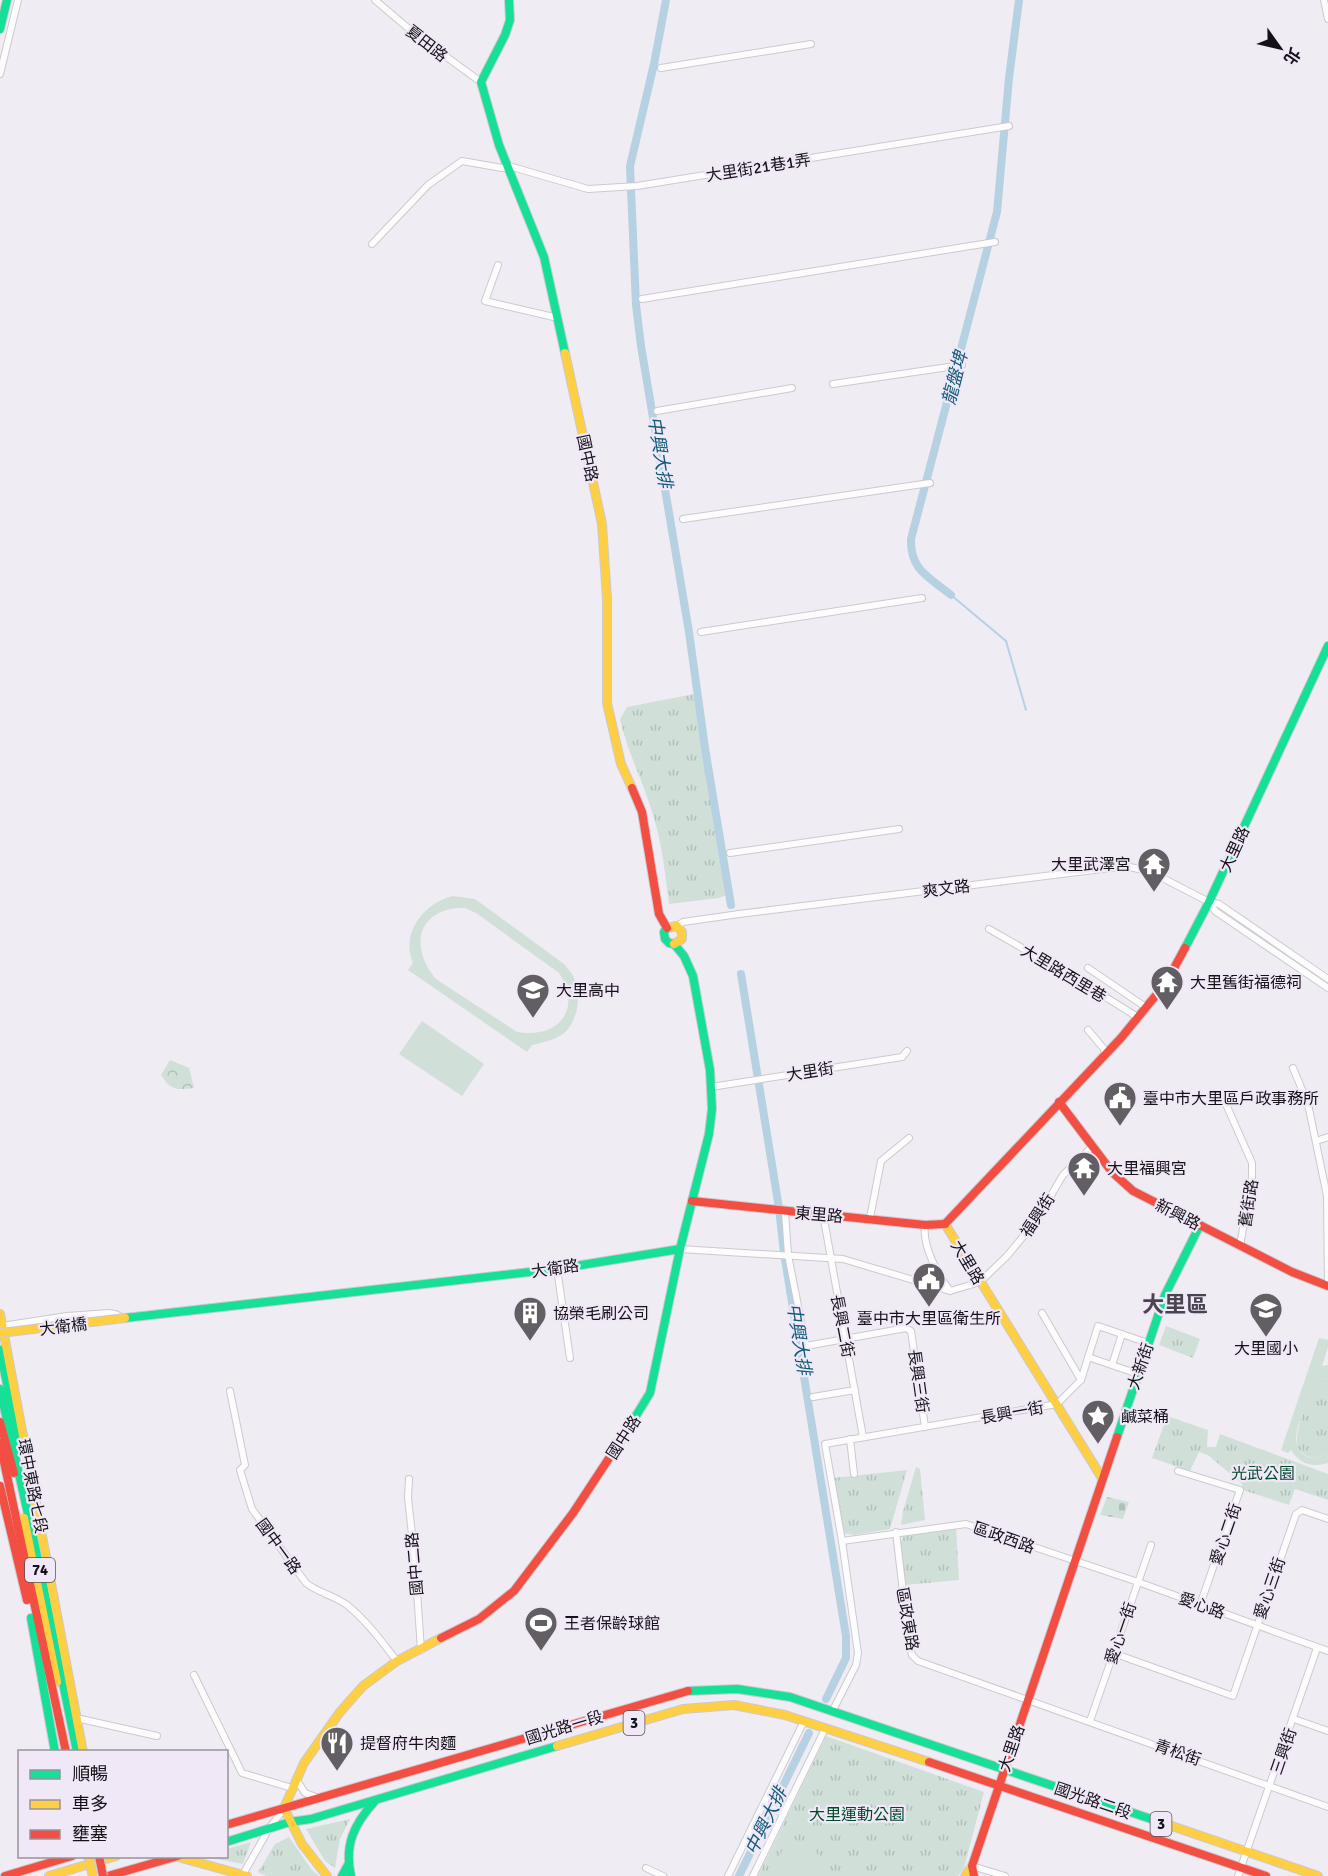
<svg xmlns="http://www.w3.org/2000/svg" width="1328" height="1876" viewBox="0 0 1328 1876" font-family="Signika,'Noto Sans TC',sans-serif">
<defs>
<pattern id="grass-tufts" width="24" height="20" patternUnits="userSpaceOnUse" patternTransform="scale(1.5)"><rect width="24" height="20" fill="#d0e0d9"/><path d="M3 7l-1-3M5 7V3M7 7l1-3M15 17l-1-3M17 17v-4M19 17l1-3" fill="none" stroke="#b2bfba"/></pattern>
<pattern id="forest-crowns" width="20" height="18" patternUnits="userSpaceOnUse" patternTransform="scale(1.5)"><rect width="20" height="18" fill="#d0e0d9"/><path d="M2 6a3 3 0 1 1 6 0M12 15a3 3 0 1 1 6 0" fill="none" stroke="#b2bfba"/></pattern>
<pattern id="cemetery-stones" width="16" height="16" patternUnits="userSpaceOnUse" patternTransform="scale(1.5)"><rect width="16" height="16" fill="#d0e0d9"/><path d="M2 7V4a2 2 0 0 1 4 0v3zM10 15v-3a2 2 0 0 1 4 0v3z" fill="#b2bfba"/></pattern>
</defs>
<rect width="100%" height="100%" fill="#f0ecf4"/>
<g fill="url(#grass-tufts)">
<path d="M694 694 729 894 719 898 669 904C665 873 662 842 652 812 643 781 627 751 620 719L627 707Z"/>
<path d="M1166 1326 1200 1339 1193 1358 1159 1345Z"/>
<path d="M1328 1378V1453C1315 1461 1305 1459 1297 1446 1295 1434 1307 1387 1319 1380 1322 1379 1325 1379 1328 1378Z"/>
<path d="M1167 1416 1208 1430 1207 1447H1216L1220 1434 1328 1474V1500L1295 1489 1289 1505 1243 1490 1242 1484 1208 1455 1199 1452 1190 1471 1152 1458Z"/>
<path d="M916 1467 920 1469 925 1520 901 1525 903 1511Z"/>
<path d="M907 1470 890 1529 854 1535 842 1533 833 1478Z"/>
<path d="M956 1527 959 1580 905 1585 900 1543 904 1536Z"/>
<path d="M826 1736 984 1792 964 1868 958 1876H758Z"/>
<path d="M350 1819 340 1839 335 1868 325 1861 306 1829Z"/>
<path d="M289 1837 312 1870 319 1876H266L258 1872 275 1844Z"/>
<path d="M251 1842 243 1864 206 1857 226 1856 227 1849Z"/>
</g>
<path fill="url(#forest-crowns)" d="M170 1060 189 1068 194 1088C177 1090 171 1091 161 1075Z"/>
<path fill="url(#cemetery-stones)" d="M1107 1497 1129 1502 1123 1519 1100 1515Z"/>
<g fill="#d0e0d9" fill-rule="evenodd">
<path d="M453 896 475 899 564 964C567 968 571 972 573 976 582 993 579 1021 563 1034 554 1040 542 1043 532 1045L527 1052 408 970 413 963C400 933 424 903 453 896ZM456 908H465L476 913 559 973C583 1010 558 1039 517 1032L436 979C412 951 414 914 456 908Z"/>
<path d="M422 1021 484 1064 462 1096 399 1054Z"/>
<path d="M1319 1338 1328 1340V1347L1322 1366 1328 1365V1378C1325 1379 1322 1379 1319 1380 1310 1385 1295 1430 1296 1441 1297 1447 1300 1453 1306 1456 1313 1460 1321 1457 1328 1453V1463C1312 1468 1300 1464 1291 1450L1288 1453 1281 1450Z"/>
<path d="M790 1836 828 1861 819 1876H769Z"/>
</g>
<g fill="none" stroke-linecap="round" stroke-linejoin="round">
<path stroke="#b5d1e2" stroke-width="2" d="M951 595 1006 641 1026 710"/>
<g stroke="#b5d1e2" stroke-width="8">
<path d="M666 0 654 64 630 166 636 305 641 346 689 632 705 748 731 905"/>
<path d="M951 595C929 577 910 570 911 539L997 212 1009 78 1019 0"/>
<path d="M741 974 779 1208 784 1253 846 1636V1658L826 1699"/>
<path d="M739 1876 809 1733"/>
</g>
<g stroke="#ccc9cf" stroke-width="8">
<g id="street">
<path d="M375 0 415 34 481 82"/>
<path d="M1324 0 1328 19"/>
<path d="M661 68 811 44"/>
<path d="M0 74 18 0"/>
<path d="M372 244 428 185 462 161 502 168 509 166 588 189 637 186 1009 126"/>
<path d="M498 265 485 301 558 318"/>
<path d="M642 299 995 242"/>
<path d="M833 384 962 365"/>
<path d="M657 411 792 388"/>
<path d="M683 519 930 483"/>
<path d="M701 632 922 598"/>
<path d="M730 853 899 829"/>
<path d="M1210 902 1215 911 1328 988"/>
<path d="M677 926 683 922 739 914 1126 866 1151 872 1209 902 1219 904 1328 979"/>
<path d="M989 929 1080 981 1139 1018"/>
<path d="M1088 968 1147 1008"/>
<path d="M1088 1030 1104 1049 1105 1055"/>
<path d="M1293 1068 1308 1104 1327 1196 1328 1286"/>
<path d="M711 1087 902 1057 907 1051"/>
<path d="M1221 1093 1252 1163V1177L1240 1246"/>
<path d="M1316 1141 1328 1137"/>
<path d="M785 1211 788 1255 806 1346 906 1328 911 1331 925 1427"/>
<path d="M823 1214 863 1437"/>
<path d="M870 1218 881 1161 909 1138"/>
<path d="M925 1225C922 1246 938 1275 950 1291"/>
<path d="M680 1249 843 1259 950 1291 980 1282 1007 1256 1036 1221 1063 1175 1093 1146"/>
<path d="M557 1269 570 1358"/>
<path d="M1042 1313 1081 1380"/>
<path d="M2 1326 67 1316 109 1313 115 1314 124 1318"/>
<path d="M1088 1357 1138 1374"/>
<path d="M1112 1365 1122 1334"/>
<path d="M230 1391 245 1465 240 1470 252 1509 306 1583C318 1593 334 1595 347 1605 366 1620 382 1642 397 1661"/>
<path d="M813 1397 855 1390"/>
<path d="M850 1439 854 1474"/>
<path d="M1178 1471 1240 1490 1200 1605"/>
<path d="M409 1479 408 1498 415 1562 421 1650"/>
<path d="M896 1532 909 1643 912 1655 918 1661 1328 1807"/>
<path d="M842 1541 966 1524 1138 1582 1328 1651"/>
<path d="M1113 1653 1233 1696 1296 1514 1302 1510 1328 1519"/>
<path d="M194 1675 242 1773 292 1788"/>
<path d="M832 1712 856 1665 858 1653 842 1541 825 1444 1057 1404 1081 1380 1098 1326 1148 1343"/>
<path d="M76 1718 157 1736"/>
<path d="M1294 1719 1328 1731"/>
<path d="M1090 1721 1151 1545"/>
<path d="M296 1779 305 1793 316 1797"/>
<path d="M764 1804 784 1814"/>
<path d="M972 1866 1005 1876"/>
<path d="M646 1868 663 1876"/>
<path d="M242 1876 270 1827 284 1809"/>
<path d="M728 1876 804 1721"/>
<path d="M753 1876 825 1729"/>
<path d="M1238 1876 1317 1648"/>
</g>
</g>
<g stroke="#ccc9cf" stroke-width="10">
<g id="fast">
<path d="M509 0 510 20 505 35 481 82 499 145 544 257 565 353"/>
<path d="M0 29 7 0"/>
<path d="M1185 948 1209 902 1328 646"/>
<path d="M125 1318 557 1269 680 1249"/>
<path d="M0 1350 19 1443"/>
<path d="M0 1389 34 1541 77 1752"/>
<path d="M1117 1437 1165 1295 1200 1225"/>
<path d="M621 1440 650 1393 680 1249 709 1134 712 1109 710 1070 693 976 684 956 674 944 669 943 665 939 664 932 667 928"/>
<path d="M31 1618 55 1752"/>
<path d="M688 1691 737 1689 790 1697 1160 1822"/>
<path d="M226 1842 290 1822 311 1819 557 1746"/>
<path d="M342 1876 348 1865"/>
<path d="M351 1876C344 1845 354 1824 375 1801"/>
</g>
</g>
<g stroke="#ccc9cf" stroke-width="10">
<g id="slow">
<path d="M565 353 602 524 607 599V703L621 764 632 788"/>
<path d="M667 928 677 926 682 932V939L674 944"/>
<path d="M945 1224 1102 1478"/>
<path d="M0 1314 83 1752"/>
<path d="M24 1518 57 1682"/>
<path d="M557 1746 683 1709 734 1705 785 1715 929 1762"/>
<path d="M1160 1822 1318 1876"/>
<path d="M178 1857 247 1876"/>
<path d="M49 1876 116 1856"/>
<path d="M327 1876 302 1844 284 1808 304 1763 340 1712 363 1686 397 1661 441 1638"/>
<path d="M965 1876 972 1866"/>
</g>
</g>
<g stroke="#ccc9cf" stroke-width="10">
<g id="jam">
<path d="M632 788 642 812 659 914 667 928"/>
<path d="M1059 1102 1112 1172 1133 1191 1292 1272 1328 1286"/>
<path d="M692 1201 925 1225 945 1224"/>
<path d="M945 1224 1121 1038 1166 983 1185 948"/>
<path d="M0 1422 14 1473"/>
<path d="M0 1443 66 1752"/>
<path d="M0 1486 27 1600"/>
<path d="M441 1638 479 1619 514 1591 573 1513 621 1440"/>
<path d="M929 1762 1266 1876"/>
<path d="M226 1825 688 1691"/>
<path d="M5 1876 72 1856"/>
<path d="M108 1876 178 1856"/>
<path d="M974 1876 972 1866 1117 1437"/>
</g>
</g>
<use href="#street" stroke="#fdfcfd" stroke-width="6"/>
<use href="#fast" stroke="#16e098" stroke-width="8"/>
<use href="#slow" stroke="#ffcf43" stroke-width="8"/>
<use href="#jam" stroke="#f24e42" stroke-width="8"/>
<g stroke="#ccc9cf" stroke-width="10" stroke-linecap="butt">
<g id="slow-bridge">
<path d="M0 1333 125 1318"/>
<path d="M88 1856 93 1876"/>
</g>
</g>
<g stroke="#ccc9cf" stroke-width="10" stroke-linecap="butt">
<path id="jam-bridge" d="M99 1856 103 1876"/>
</g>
<use href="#slow-bridge" stroke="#ffcf43" stroke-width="8"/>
<use href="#jam-bridge" stroke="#f24e42" stroke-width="8"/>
</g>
<defs>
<g id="temple-pin" transform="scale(1.725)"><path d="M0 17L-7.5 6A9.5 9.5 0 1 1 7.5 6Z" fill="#625e64" stroke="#f0e8f7"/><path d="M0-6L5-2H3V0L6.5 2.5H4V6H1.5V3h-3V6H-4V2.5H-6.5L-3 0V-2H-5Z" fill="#fff"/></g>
<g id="school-pin" transform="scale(1.725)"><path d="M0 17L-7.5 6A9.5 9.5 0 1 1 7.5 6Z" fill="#625e64" stroke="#f0e8f7"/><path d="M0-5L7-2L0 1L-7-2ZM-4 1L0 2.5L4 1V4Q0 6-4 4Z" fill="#fff"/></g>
<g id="civic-pin" transform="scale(1.725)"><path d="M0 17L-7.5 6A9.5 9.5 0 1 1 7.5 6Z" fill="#625e64" stroke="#f0e8f7"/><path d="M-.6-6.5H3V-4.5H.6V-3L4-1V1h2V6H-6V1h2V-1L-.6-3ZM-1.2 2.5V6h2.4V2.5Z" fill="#fff"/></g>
<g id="building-pin" transform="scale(1.725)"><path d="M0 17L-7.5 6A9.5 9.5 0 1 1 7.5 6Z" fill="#625e64" stroke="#f0e8f7"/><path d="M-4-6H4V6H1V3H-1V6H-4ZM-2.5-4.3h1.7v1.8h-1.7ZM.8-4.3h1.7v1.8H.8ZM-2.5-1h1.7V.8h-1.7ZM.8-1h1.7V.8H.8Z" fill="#fff"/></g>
<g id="sight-pin" transform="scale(1.725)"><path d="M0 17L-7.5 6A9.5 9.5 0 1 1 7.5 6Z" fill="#625e64" stroke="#f0e8f7"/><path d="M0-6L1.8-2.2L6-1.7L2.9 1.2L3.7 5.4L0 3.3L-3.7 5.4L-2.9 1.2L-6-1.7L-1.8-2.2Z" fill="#fff"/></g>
<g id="stadium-pin" transform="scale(1.725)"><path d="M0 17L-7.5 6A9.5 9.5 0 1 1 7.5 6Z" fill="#625e64" stroke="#f0e8f7"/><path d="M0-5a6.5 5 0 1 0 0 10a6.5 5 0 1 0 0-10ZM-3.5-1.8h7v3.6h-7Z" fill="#fff"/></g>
<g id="restaurant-pin" transform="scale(1.725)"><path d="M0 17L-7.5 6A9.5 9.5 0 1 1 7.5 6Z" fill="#625e64" stroke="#f0e8f7"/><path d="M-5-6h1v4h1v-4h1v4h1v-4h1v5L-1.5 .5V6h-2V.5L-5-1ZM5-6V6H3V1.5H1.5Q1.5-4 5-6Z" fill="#fff"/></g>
</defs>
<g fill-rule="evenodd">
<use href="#temple-pin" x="1154" y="864"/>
<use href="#temple-pin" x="1167" y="982"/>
<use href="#school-pin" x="533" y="990"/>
<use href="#civic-pin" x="1120" y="1098"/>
<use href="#temple-pin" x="1084" y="1168"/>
<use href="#civic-pin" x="929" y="1279"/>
<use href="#school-pin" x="1266" y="1309"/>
<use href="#building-pin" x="530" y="1313"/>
<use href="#sight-pin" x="1098" y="1416"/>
<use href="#stadium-pin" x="541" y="1623"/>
<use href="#restaurant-pin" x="337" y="1743"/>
</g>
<g text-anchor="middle" stroke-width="4.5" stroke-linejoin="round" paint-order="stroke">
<g fill="#f0e8f7" stroke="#57525a" stroke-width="1.5">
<rect x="25" y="1558" width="30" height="24" rx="4.5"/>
<rect x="623.5" y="1711" width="21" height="24" rx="4.5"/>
<rect x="1150.5" y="1812" width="21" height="24" rx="4.5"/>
</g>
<g font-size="15" font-weight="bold" fill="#151217">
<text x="40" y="1575">74</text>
<text x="634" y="1728">3</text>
<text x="1161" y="1829">3</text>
</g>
<g font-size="16" fill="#151217" stroke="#f0e8f7">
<text transform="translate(427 43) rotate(38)" y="6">夏田路</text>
<text transform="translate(758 167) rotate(-9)" y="6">大里街21巷1弄</text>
<text transform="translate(588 458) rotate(78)" y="6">國中路</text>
<text transform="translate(1234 849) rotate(-65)" y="6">大里路</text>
<text transform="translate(946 888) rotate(-7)" y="6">爽文路</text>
<text transform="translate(1064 973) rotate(31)" y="6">大里路西里巷</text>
<text transform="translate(810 1071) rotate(-9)" y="6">大里街</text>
<text transform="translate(1248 1203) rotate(-81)" y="6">舊街路</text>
<text transform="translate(819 1214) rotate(5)" y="6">東里路</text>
<text transform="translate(1178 1214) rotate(27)" y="6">新興路</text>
<text transform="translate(1037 1215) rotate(-57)" y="6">福興街</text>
<text transform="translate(968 1262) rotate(59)" y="6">大里路</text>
<text transform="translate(555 1268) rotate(-8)" y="6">大衛路</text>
<text transform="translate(63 1326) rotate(-7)" y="6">大衛橋</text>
<text transform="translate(843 1326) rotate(79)" y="6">長興二街</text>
<text transform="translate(1140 1366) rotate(-71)" y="6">大新街</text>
<text transform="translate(919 1381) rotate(82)" y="6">長興三街</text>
<text transform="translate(1012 1412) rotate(-10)" y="6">長興一街</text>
<text transform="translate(623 1437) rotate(-57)" y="6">國中路</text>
<text transform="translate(33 1486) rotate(79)" y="6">環中東路七段</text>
<text transform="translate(1225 1534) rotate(-71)" y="6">愛心二街</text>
<text transform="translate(1004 1537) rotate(19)" y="6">區政西路</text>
<text transform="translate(279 1546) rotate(54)" y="6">國中一路</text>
<text transform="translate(414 1564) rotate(-95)" y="6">國中二路</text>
<text transform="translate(1269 1588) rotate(-71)" y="6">愛心三街</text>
<text transform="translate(1202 1605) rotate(20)" y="6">愛心路</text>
<text transform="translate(908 1619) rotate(80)" y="6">區政東路</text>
<text transform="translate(1120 1633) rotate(-71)" y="6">愛心一街</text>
<text transform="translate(564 1727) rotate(-17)" y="6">國光路一段</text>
<text transform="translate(1011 1748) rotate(-71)" y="6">大里路</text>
<text transform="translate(1283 1751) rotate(-71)" y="6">三興街</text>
<text transform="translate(1178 1752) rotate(19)" y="6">青松街</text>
<text transform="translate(1093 1800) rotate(19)" y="6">國光路二段</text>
</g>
<g font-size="16" fill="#151217" stroke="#f0e8f7" text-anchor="start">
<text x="1131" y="870" text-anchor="end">大里武澤宮</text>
<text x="1190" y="988">大里舊街福德祠</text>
<text x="556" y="996">大里高中</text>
<text x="1143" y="1104">臺中市大里區戶政事務所</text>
<text x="1107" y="1174">大里福興宮</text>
<text x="553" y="1319">協榮毛刷公司</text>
<text x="929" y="1324" text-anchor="middle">臺中市大里區衛生所</text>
<text x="1266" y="1354" text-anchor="middle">大里國小</text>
<text x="1121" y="1422">鹹菜桶</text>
<text x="564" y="1629">王者保齡球館</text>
<text x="360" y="1749">提督府牛肉麵</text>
</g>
<g font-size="16" fill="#004a2c" stroke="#f0e8f7">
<text x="1263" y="1479">光武公園</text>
<text x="857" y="1820">大里運動公園</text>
</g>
<g font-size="18" font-style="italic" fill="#105a78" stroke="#f0e8f7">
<text transform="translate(955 378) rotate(-76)" y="6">龍盤埤</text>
<text transform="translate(660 452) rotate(81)" y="6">中興大排</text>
<text transform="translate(799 1339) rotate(81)" y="6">中興大排</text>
<text transform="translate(766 1821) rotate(-64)" y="6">中興大排</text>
</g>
<g font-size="22" font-weight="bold" fill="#4a444f" stroke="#f0e8f7">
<text x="1175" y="1312">大里區</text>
</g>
</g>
<rect x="18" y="1750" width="210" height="108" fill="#f0e8f7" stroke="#98929d" stroke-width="1.5"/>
<rect x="30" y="1770" width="30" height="9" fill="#16e098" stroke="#98929d" stroke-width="1.5"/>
<text x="72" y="1780" font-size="18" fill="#151217">順暢</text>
<rect x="30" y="1800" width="30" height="9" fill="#ffcf43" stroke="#98929d" stroke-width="1.5"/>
<text x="72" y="1810" font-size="18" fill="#151217">車多</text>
<rect x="30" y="1830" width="30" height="9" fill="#f24e42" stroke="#98929d" stroke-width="1.5"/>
<text x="72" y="1840" font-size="18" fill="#151217">壅塞</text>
<g transform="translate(1280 48) rotate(124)" stroke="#f0e8f7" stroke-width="4.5" paint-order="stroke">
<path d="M0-4.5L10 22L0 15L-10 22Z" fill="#151217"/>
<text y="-9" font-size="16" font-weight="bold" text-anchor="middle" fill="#151217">北</text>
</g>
</svg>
